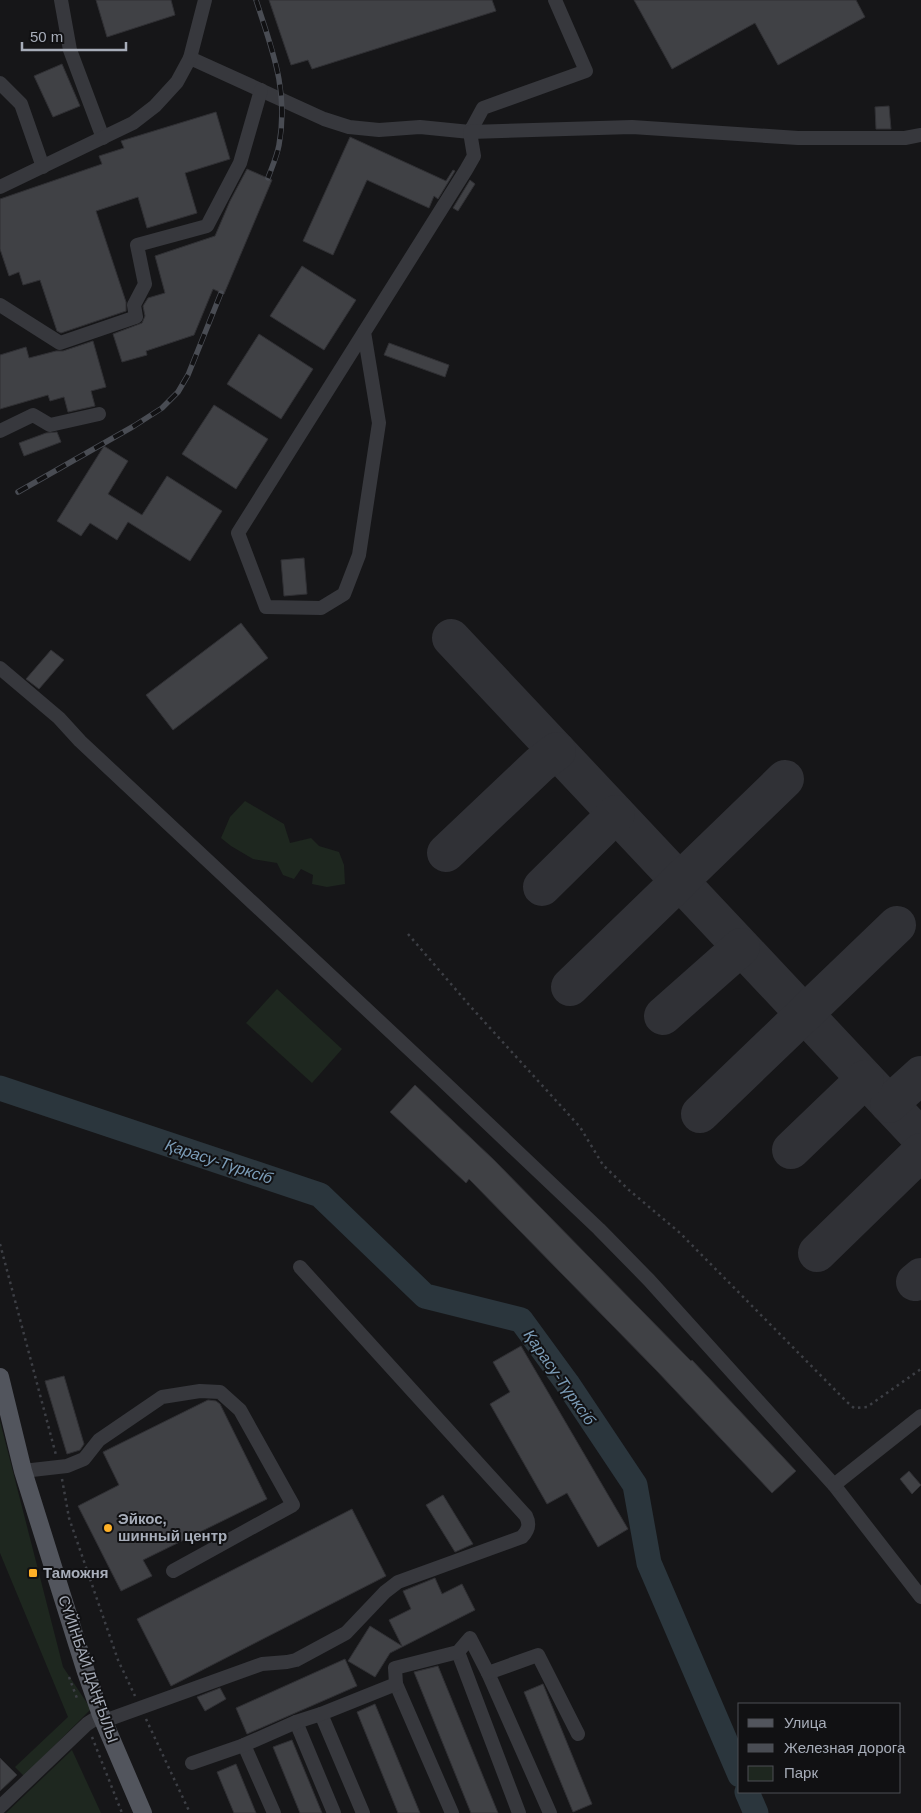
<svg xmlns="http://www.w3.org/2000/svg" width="921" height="1813" viewBox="0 0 921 1813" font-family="Helvetica,sans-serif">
<rect width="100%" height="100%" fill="#161618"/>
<g fill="#1e271f">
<path d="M245 801 284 824 290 843 311 838 319 846 339 852 344 865 345 884 327 887 312 884 313 875 301 869 294 879 283 875 277 863 253 859 231 846 221 838 230 817Z"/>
<path d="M277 989 342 1049 312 1083 246 1023Z"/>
<path d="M0 1421 63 1667 91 1709 24 1776 15 1767 68 1717 0 1553Z"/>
<path d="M72 1750 101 1813H6Z"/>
</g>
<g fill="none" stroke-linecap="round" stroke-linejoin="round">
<g stroke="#2b363d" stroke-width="25">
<path d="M0 1088 320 1195 425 1296 521 1320 567 1383 635 1485 649 1563 740 1775"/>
<path d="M747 1792 756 1813"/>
</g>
<g stroke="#303136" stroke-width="38">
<path d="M451 638 921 1138"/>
<path d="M446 853 540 764 557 751"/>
<path d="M542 887 616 814"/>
<path d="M570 987 785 779"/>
<path d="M663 1016 741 947"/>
<path d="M889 1104 921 1075"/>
<path d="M700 1114 897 925"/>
<path d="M791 1150 865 1079"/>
<path d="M817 1253 921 1152"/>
<path d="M915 1282 921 1277"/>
</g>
</g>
<g fill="#404145" stroke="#303034">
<path d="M96 0H171L175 15 107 37Z"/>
<path d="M269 0H492L496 11 312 69 308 60 291 65Z"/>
<path d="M634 0H856L865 17 778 65 755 23 672 69Z"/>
<path d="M62 64 80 106 53 117 34 76Z"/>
<path d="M889 106 891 129H876L875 107Z"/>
<path d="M216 112 230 159 185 173 197 213 147 228 138 197 96 211 126 302V311L61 333 57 331 40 280 23 285 19 272 9 276 0 249V199L102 164 99 156 124 148 121 141Z"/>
<path d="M350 137 446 181 453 170 455 171 438 199 434 196 429 208 367 180 333 255 303 241Z"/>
<path d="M247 169 272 180 224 294 213 289 194 335 146 351 147 355 122 362 113 334 142 323 145 316 143 306 148 298 165 293 155 256 215 236 230 201Z"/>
<path d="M470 180 475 184 458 211 453 208Z"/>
<path d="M302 266 356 300 324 350 270 316Z"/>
<path d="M259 334 313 369 281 419 227 384Z"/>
<path d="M93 341 106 387 91 391 95 406 68 412 64 397 50 401 48 395 0 409V355L26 347 29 358 56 351H63Z"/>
<path d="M389 343 449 365 445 377 384 355Z"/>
<path d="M214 405 268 439 236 489 182 454Z"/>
<path d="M57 432 61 442 24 456 19 443 46 433Z"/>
<path d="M104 446 128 461 108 494 142 515 167 476 222 511 190 561 128 522 117 540 90 523 81 536 57 521Z"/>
<path d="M304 558 307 594 284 596 281 560Z"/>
<path d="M241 623 268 658 173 730 146 695Z"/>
<path d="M51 650 64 660 39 689 26 679Z"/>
<path d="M415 1085 494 1160 691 1361 692 1360 796 1471 772 1493 656 1370 469 1179 466 1183 390 1112Z"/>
<path d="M521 1346 628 1529 598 1547 567 1493 547 1504 490 1404 510 1392 493 1362Z"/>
<path d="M64 1376 84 1444 80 1450 67 1454 45 1381Z"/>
<path d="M208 1400 216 1401 220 1404 267 1499 143 1560 152 1576 121 1591 78 1506 119 1485 103 1452Z"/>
<path d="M909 1471 921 1485 912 1494 900 1479Z"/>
<path d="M443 1495 473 1544 455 1552 426 1505Z"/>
<path d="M352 1509 386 1576 171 1686 137 1619Z"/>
<path d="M435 1578 442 1594 462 1584 475 1610 390 1653 375 1677 348 1661 370 1626 402 1646 389 1620 411 1609 403 1591Z"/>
<path d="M345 1659 357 1686 247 1734 236 1708Z"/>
<path d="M438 1666 498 1813H471L414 1672Z"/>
<path d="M543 1684 592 1804 573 1812 524 1692Z"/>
<path d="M220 1688 226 1699 205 1711 197 1697Z"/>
<path d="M375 1704 420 1813H398L357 1712Z"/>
<path d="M292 1740 322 1813H300L273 1747Z"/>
<path d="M0 1758 17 1775 0 1791Z"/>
<path d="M236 1764 256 1813H234L217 1772Z"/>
</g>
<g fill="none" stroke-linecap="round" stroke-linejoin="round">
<g stroke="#3d3f45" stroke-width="2.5" stroke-dasharray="2.5 4" stroke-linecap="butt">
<path d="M408 934 470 1006 580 1127 603 1165 629 1190 680 1233 847 1402 854 1408 867 1407 921 1369"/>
<path d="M0 1244 56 1455"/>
<path d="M62 1479 69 1518 118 1660 135 1696"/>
<path d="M69 1677 78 1701"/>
<path d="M146 1719 190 1813"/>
<path d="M92 1737 122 1813"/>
</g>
<g stroke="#37383d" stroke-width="14">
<path d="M61 0 70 50 103 138"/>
<path d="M190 58 324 119 349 127 379 130 420 127 470 132 483 108 586 71 555 0"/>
<path d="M0 83 21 104 43 167"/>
<path d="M0 187 133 123 155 106 177 82 190 58 205 0"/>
<path d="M0 305 60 343 136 317 134 305 145 284 137 245 207 226 240 163 261 90"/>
<path d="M364 332 379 423 359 555 344 594 321 608 266 607 238 533 466 170 474 156 470 132 632 127 798 138H905L921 135"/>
<path d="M0 431 33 415 50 425 99 414"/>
<path d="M0 668 59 718 80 741 441 1079 599 1229 649 1280 834 1485 921 1597"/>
<path d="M23 1471 67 1466 84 1459 99 1440 162 1397 200 1391 220 1392 240 1410 293 1505 173 1571"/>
<path d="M834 1485 921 1416"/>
<path d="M458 1652 519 1813"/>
<path d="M488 1673 550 1813"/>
<path d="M396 1684 452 1813"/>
<path d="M321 1714 363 1813"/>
<path d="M104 1721 262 1664 287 1662 296 1660 346 1633 385 1592 398 1582 522 1537C529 1530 530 1524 526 1516L300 1267"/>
<path d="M296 1722 334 1813"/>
<path d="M244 1745 274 1813"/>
<path d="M192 1763 244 1745 296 1722 321 1714 396 1684 395 1668 458 1652 470 1638 488 1673 538 1655 578 1734"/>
<path d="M0 1807 87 1724 101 1715"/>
</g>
<path stroke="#52555d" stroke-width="18" d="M0 1377 23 1471 86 1672 101 1715 143 1813"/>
<g stroke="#494c53" stroke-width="5.5">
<g id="rail">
<path d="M256 0C272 50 289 90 279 145 277 156 272 167 268 178"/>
<path d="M18 492 134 426 162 408 178 392 188 375 221 293"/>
</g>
</g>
<use href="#rail" stroke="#111113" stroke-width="4" stroke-dasharray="11" stroke-linecap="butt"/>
</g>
<g fill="#ffb127" stroke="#111113" stroke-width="2">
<circle cx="108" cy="1528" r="5"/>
<rect x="28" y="1568" width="10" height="10" rx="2.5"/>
</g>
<g text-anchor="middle" stroke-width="4" stroke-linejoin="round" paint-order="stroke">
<g font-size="15" font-weight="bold" fill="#a7adb9" stroke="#111113" text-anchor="start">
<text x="118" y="1524">Эйкос,<tspan x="118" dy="17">шинный центр</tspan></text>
<text x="43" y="1578">Таможня</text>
</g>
<g font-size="15" fill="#a7adb9" stroke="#111113">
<text transform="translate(88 1669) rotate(71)" y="5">СҮЙІНБАЙ ДАҢҒЫЛЫ</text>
</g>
<g font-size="16" font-style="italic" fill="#7b9cb7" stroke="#111113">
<text transform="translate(219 1161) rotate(18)" y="6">Қарасу-Түрксіб</text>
<text transform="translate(560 1377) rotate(55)" y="6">Қарасу-Түрксіб</text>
</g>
</g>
<rect x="738" y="1703" width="162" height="90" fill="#111113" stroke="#4d4f55"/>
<rect x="748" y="1719" width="25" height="8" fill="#52555d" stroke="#4d4f55"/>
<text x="784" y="1728" font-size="15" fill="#a7adb9">Улица</text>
<rect x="748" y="1744" width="25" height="8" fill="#494c53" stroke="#4d4f55"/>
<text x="784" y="1753" font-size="15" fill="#a7adb9">Железная дорога</text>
<rect x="748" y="1766" width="25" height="15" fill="#1e271f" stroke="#4d4f55"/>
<text x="784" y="1778" font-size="15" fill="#a7adb9">Парк</text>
<path d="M22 42v8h104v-8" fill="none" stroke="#a7adb9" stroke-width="2.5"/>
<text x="30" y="42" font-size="15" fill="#a7adb9" stroke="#111113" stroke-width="4" paint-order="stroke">50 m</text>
</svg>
